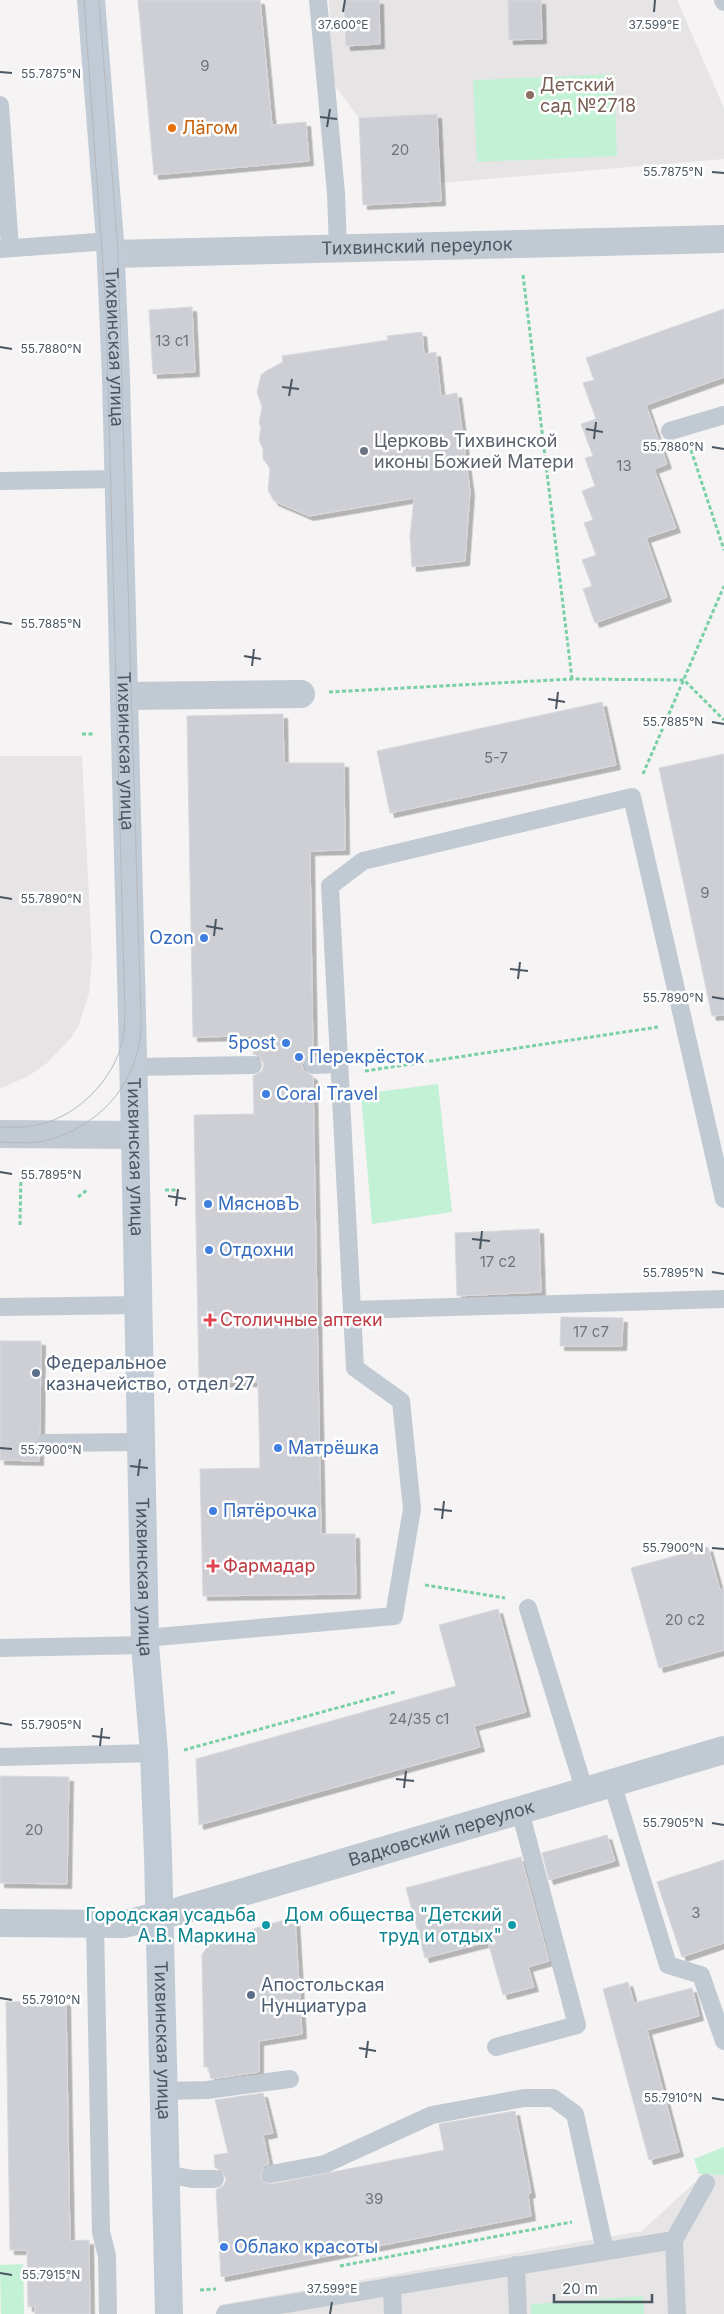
<svg xmlns="http://www.w3.org/2000/svg" width="724" height="2314" viewBox="0 0 724 2314" font-family="Inter,sans-serif">
<defs>
<filter id="shadow"><feDropShadow dx="4.5" dy="4.5" stdDeviation="0" flood-color="#0004"/></filter>
</defs>
<rect width="100%" height="100%" fill="#f5f3f3"/>
<g fill="#e6e4e5">
<path d="M329 0H677L724 108V159L440 183 437 114 359 118 332 82Z"/>
<path d="M0 756H82L92 957 89 993 79 1025 71 1038 47 1063 30 1075 0 1089Z"/>
<path d="M724 2169V2314H219V2305L642 2231 707 2171Z"/>
</g>
<g fill="#c3f1d5">
<path d="M614 74 617 156 477 162 473 80Z"/>
<path d="M438 1084 452 1212 372 1224 361 1094Z"/>
<path d="M724 2147V2175L699 2174 694 2159Z"/>
<path d="M23 2264 24 2314H1L0 2265Z"/>
<path d="M643 2296 644 2314H531V2304Z"/>
</g>
<g fill="#cdcfd5" stroke="#d7d9de" filter="url(#shadow)">
<path d="M138 0H260L272 125 306 122 309 161 154 175Z"/>
<path d="M344 0H379L380 44 346 46Z"/>
<path d="M508 0H541L542 39 509 40Z"/>
<path d="M437 114 441 201 363 205 359 118Z"/>
<path d="M192 307 195 372 153 374 149 310Z"/>
<path d="M724 309V377L646 405 667 464 654 469 676 528 646 538 667 597 595 623 583 589 592 586 582 560 596 555 584 523 593 520 582 491 595 486 585 458 593 456 581 424 596 419 583 383 594 380 586 358Z"/>
<path d="M422 332 424 354 436 352 441 396 457 393 470 491 465 561 412 567 410 537 414 498 309 516 274 501 268 490 270 468 263 459V449L259 440 261 427 259 423 262 407 257 392 261 375 266 371 283 362 282 356 388 340 387 336Z"/>
<path d="M602 702 616 765 390 813 377 751Z"/>
<path d="M283 714 284 763H344L345 850 310 851 313 1054 307 1056 302 1065 304 1071 313 1076 321 1534H355L356 1594 203 1596 200 1469 260 1468 258 1382 199 1383 194 1115 254 1114 253 1076 262 1071 264 1064 259 1056 253 1054V1036L193 1037 187 716Z"/>
<path d="M724 754V1015L712 1016 659 768Z"/>
<path d="M539 1229 541 1292 457 1296 455 1233Z"/>
<path d="M561 1317 623 1318 622 1346H560Z"/>
<path d="M0 1341H41L40 1434 34 1443 39 1452V1461L0 1460Z"/>
<path d="M708 1547 720 1590 724 1589V1650L659 1668 631 1568Z"/>
<path d="M498 1609 526 1712 474 1726 480 1747 199 1825 196 1759 456 1686 439 1625Z"/>
<path d="M0 1776 69 1777 67 1884 0 1883Z"/>
<path d="M607 1835 615 1861 549 1880 542 1853Z"/>
<path d="M521 1857 549 1961 528 1967 534 1987 503 1995 488 1942 425 1958 406 1888Z"/>
<path d="M724 1860V1943L682 1957 657 1882Z"/>
<path d="M295 1917 302 2034 259 2041V2072L211 2079 208 2067H204L202 1955 211 1941Z"/>
<path d="M628 1982 634 2003 692 1988 699 2016 647 2030 679 2152 649 2160 603 1989Z"/>
<path d="M66 2001 70 2241 89 2240 90 2314H35V2306L28 2307 27 2250H10L6 2002Z"/>
<path d="M263 2093 273 2133 263 2135 269 2164 264 2166 261 2175 263 2181 272 2184 444 2150 439 2124 515 2111 531 2193 528 2194 531 2216 221 2277 216 2190 224 2185 226 2179 221 2170 215 2168 214 2155 228 2153 215 2100Z"/>
</g>
<g fill="none" stroke-linecap="round" stroke-linejoin="round">
<g stroke="#7ad0a6" stroke-width="3" stroke-dasharray="4 2.5" stroke-linecap="butt">
<path d="M523 275 572 679"/>
<path d="M691 450 724 550"/>
<path d="M329 692 572 679 684 680 724 720"/>
<path d="M82 734H94"/>
<path d="M643 774 724 586"/>
<path d="M365 1071 658 1027"/>
<path d="M165 1190H177"/>
<path d="M78 1197 87 1190"/>
<path d="M20 1225 21 1171"/>
<path d="M425 1585 505 1598"/>
<path d="M184 1750 395 1692"/>
<path d="M340 2266 572 2222"/>
<path d="M200 2290 216 2289"/>
</g>
<g stroke="#c1cad2" stroke-width="18">
<path d="M318 0 336 193 338 249"/>
<path d="M723 0 724 2"/>
<path d="M0 105 10 248"/>
<path d="M0 249 110 241"/>
<path d="M670 431 724 415"/>
<path d="M0 481 119 479"/>
<path d="M313 1065 339 1064"/>
<path d="M133 1067 253 1065"/>
<path d="M0 1307 139 1305"/>
<path d="M352 1310 724 1299"/>
<path d="M45 1443 141 1442"/>
<path d="M528 1608 585 1792"/>
<path d="M145 1638 394 1616 412 1509 401 1401 355 1368 330 886 363 861 632 797 724 1199"/>
<path d="M0 1648 145 1645"/>
<path d="M0 1757 154 1753"/>
<path d="M612 1783 668 1965 701 1975 724 2041"/>
<path d="M95 1924 101 2232 107 2256 108 2314"/>
<path d="M496 2047 577 2025 520 1811"/>
<path d="M163 2091 207 2090 290 2079"/>
<path d="M166 2174 192 2179H215"/>
<path d="M271 2174 325 2164 432 2115 524 2098H553L575 2114 605 2251"/>
<path d="M674 2240 677 2314"/>
<path d="M516 2265 518 2314"/>
<path d="M392 2286 393 2314"/>
<path d="M225 2314 674 2240 706 2183"/>
</g>
<g stroke="#c1cad2" stroke-width="28">
<path id="s1" d="M111 254 724 239"/>
<path d="M125 696 301 694"/>
<path d="M0 1134 135 1135"/>
<path id="s2" d="M0 1923 124 1924 179 1911 724 1750"/>
</g>
<path stroke="#c1cbd6" stroke-width="28" id="s3" d="M91 0 110 241 116 377 135 1135 145 1645 154 1753 158 1855 169 2314"/>
<g stroke="#b5b8bd" stroke-width="1">
<path d="M0 1127C10 1127 21 1128 31 1126 74 1121 115 1080 123 1038 125 1031 124 1023 125 1015L106 309 84 0"/>
<path d="M0 1142C12 1142 26 1144 38 1142 88 1133 129 1096 139 1045 143 1026 140 1004 140 984L118 253 99 0"/>
</g>
</g>
<path fill="none" stroke="#4a5661" stroke-width="2" d="M343 12 345 0M654 12 655 0M0 72 12 73M320 117 337 119M327 127 330 109M712 172 724 173M0 347 12 349M282 387 299 389M289 396 292 379M586 429 603 432M594 439 596 422M712 447 724 449M0 622 12 624M244 656 261 659M252 666 254 649M548 699 565 702M556 709 558 692M712 722 724 724M0 897 12 899M206 926 223 929M214 936 216 919M510 969 528 971M518 979 520 962M712 997 724 999M0 1172 12 1174M168 1196 186 1199M176 1206 178 1189M472 1239 490 1241M480 1249 482 1231M712 1272 724 1274M0 1448 12 1449M130 1466 148 1468M138 1476 140 1459M434 1509 452 1511M442 1519 444 1501M712 1548 724 1549M0 1723 12 1725M92 1736 110 1738M100 1746 102 1728M396 1779 414 1781M404 1788 406 1771M712 1823 724 1825M0 1998 12 2000M359 2048 376 2051M366 2058 368 2041M712 2098 724 2100M0 2273 12 2275M330 2314 332 2302"/>
<circle fill="#8d6e63" stroke="#fff" stroke-width="2" cx="530" cy="95" r="5"/>
<circle fill="#e8710a" stroke="#fff" stroke-width="2" cx="172" cy="128" r="5"/>
<circle fill="#6b7280" stroke="#fff" stroke-width="2" cx="364" cy="451" r="5"/>
<g fill="#3f7fe0" stroke="#fff" stroke-width="2">
<circle cx="204" cy="938" r="5"/>
<circle cx="286" cy="1043" r="5"/>
<circle cx="299" cy="1057" r="5"/>
<circle cx="266" cy="1094" r="5"/>
<circle cx="208" cy="1204" r="5"/>
<circle cx="209" cy="1250" r="5"/>
<circle cx="278" cy="1448" r="5"/>
<circle cx="213" cy="1511" r="5"/>
<circle cx="224" cy="2247" r="5"/>
</g>
<g fill="#e0444e" stroke="#fff" stroke-width="2">
<path d="M207.5 1312.5h5v5h5v5h-5v5h-5v-5h-5v-5h5z"/>
<path d="M210.5 1558.5h5v5h5v5h-5v5h-5v-5h-5v-5h5z"/>
</g>
<g fill="#5c6f8a" stroke="#fff" stroke-width="2">
<circle cx="36" cy="1373" r="5"/>
<circle cx="251" cy="1995" r="5"/>
</g>
<g fill="#0f9aa8" stroke="#fff" stroke-width="2">
<circle cx="266" cy="1925" r="5"/>
<circle cx="512" cy="1925" r="5"/>
</g>
<g text-anchor="middle" stroke-width="5" stroke-linejoin="round" paint-order="stroke">
<g font-size="15" fill="#6b747e">
<text x="205" y="71">9</text>
<text x="400" y="155">20</text>
<text x="172" y="346">13 с1</text>
<text x="624" y="471">13</text>
<text x="496" y="763">5-7</text>
<text x="705" y="898">9</text>
<text x="498" y="1267">17 с2</text>
<text x="591" y="1337">17 с7</text>
<text x="685" y="1625">20 с2</text>
<text x="419" y="1724">24/35 с1</text>
<text x="34" y="1835">20</text>
<text x="696" y="1918">3</text>
<text x="374" y="2204">39</text>
</g>
<g font-size="18" fill="#785e54" stroke="#fff" text-anchor="start">
<text x="540" y="91">Детский<tspan x="540" dy="21">сад №2718</tspan></text>
</g>
<g font-size="18" fill="#c56008" stroke="#fff" text-anchor="start">
<text x="182" y="134">Лäгом</text>
</g>
<g font-size="18" fill="#4a5661" stroke="#fff">
<text dy="6" stroke="none"><textPath href="#s1" startOffset="306">Тихвинский переулок</textPath></text>
<text dy="6" stroke="none"><textPath href="#s3" startOffset="348">Тихвинская улица</textPath></text>
<text dy="6" stroke="none"><textPath href="#s3" startOffset="752">Тихвинская улица</textPath></text>
<text dy="6" stroke="none"><textPath href="#s3" startOffset="1158">Тихвинская улица</textPath></text>
<text dy="6" stroke="none"><textPath href="#s3" startOffset="1578">Тихвинская улица</textPath></text>
<text dy="6" stroke="none"><textPath href="#s2" startOffset="454">Вадковский переулок</textPath></text>
<text dy="6" stroke="none"><textPath href="#s3" startOffset="2042">Тихвинская улица</textPath></text>
</g>
<g font-size="18" fill="#5b616d" stroke="#fff" text-anchor="start">
<text x="374" y="447">Церковь Тихвинской<tspan x="374" dy="21">иконы Божией Матери</tspan></text>
</g>
<g font-size="18" fill="#366cbe" stroke="#fff" text-anchor="start">
<text x="194" y="944" text-anchor="end">Ozon</text>
<text x="276" y="1049" text-anchor="end">5post</text>
<text x="309" y="1063">Перекрёсток</text>
<text x="276" y="1100">Coral Travel</text>
<text x="218" y="1210">МясновЪ</text>
<text x="219" y="1256">Отдохни</text>
<text x="288" y="1454">Матрёшка</text>
<text x="223" y="1517">Пятёрочка</text>
<text x="234" y="2253">Облако красоты</text>
</g>
<g font-size="18" fill="#be3a42" stroke="#fff" text-anchor="start">
<text x="220" y="1326">Столичные аптеки</text>
<text x="223" y="1572">Фармадар</text>
</g>
<g font-size="18" fill="#4e5e75" stroke="#fff" text-anchor="start">
<text x="46" y="1369">Федеральное<tspan x="46" dy="21">казначейство, отдел 27</tspan></text>
<text x="261" y="1991">Апостольская<tspan x="261" dy="21">Нунциатура</tspan></text>
</g>
<g font-size="18" fill="#0d838f" stroke="#fff" text-anchor="end">
<text x="256" y="1921">Городская усадьба<tspan x="256" dy="21">А.В. Маркина</tspan></text>
<text x="502" y="1921">Дом общества "Детский<tspan x="502" dy="21">труд и отдых"</tspan></text>
</g>
</g>
<g font-size="12" text-anchor="middle" fill="#4a5661" stroke="#fff" stroke-width="5" stroke-linejoin="round" paint-order="stroke">
<text x="343" y="29">37.600°E</text>
<text x="654" y="29">37.599°E</text>
<text x="51" y="78">55.7875°N</text>
<text x="673" y="176">55.7875°N</text>
<text x="51" y="353">55.7880°N</text>
<text x="673" y="451">55.7880°N</text>
<text x="51" y="628">55.7885°N</text>
<text x="673" y="726">55.7885°N</text>
<text x="51" y="903">55.7890°N</text>
<text x="673" y="1002">55.7890°N</text>
<text x="51" y="1179">55.7895°N</text>
<text x="673" y="1277">55.7895°N</text>
<text x="51" y="1454">55.7900°N</text>
<text x="673" y="1552">55.7900°N</text>
<text x="51" y="1729">55.7905°N</text>
<text x="673" y="1827">55.7905°N</text>
<text x="51" y="2004">55.7910°N</text>
<text x="673" y="2102">55.7910°N</text>
<text x="51" y="2279">55.7915°N</text>
<text x="332" y="2293">37.599°E</text>
</g>
<path d="M554 2294v8h98v-8" fill="none" stroke="#4a5661" stroke-width="2.5"/>
<text x="562" y="2294" font-size="15" fill="#4a5661" stroke="#ffffff" stroke-width="4" paint-order="stroke">20 m</text>
</svg>
